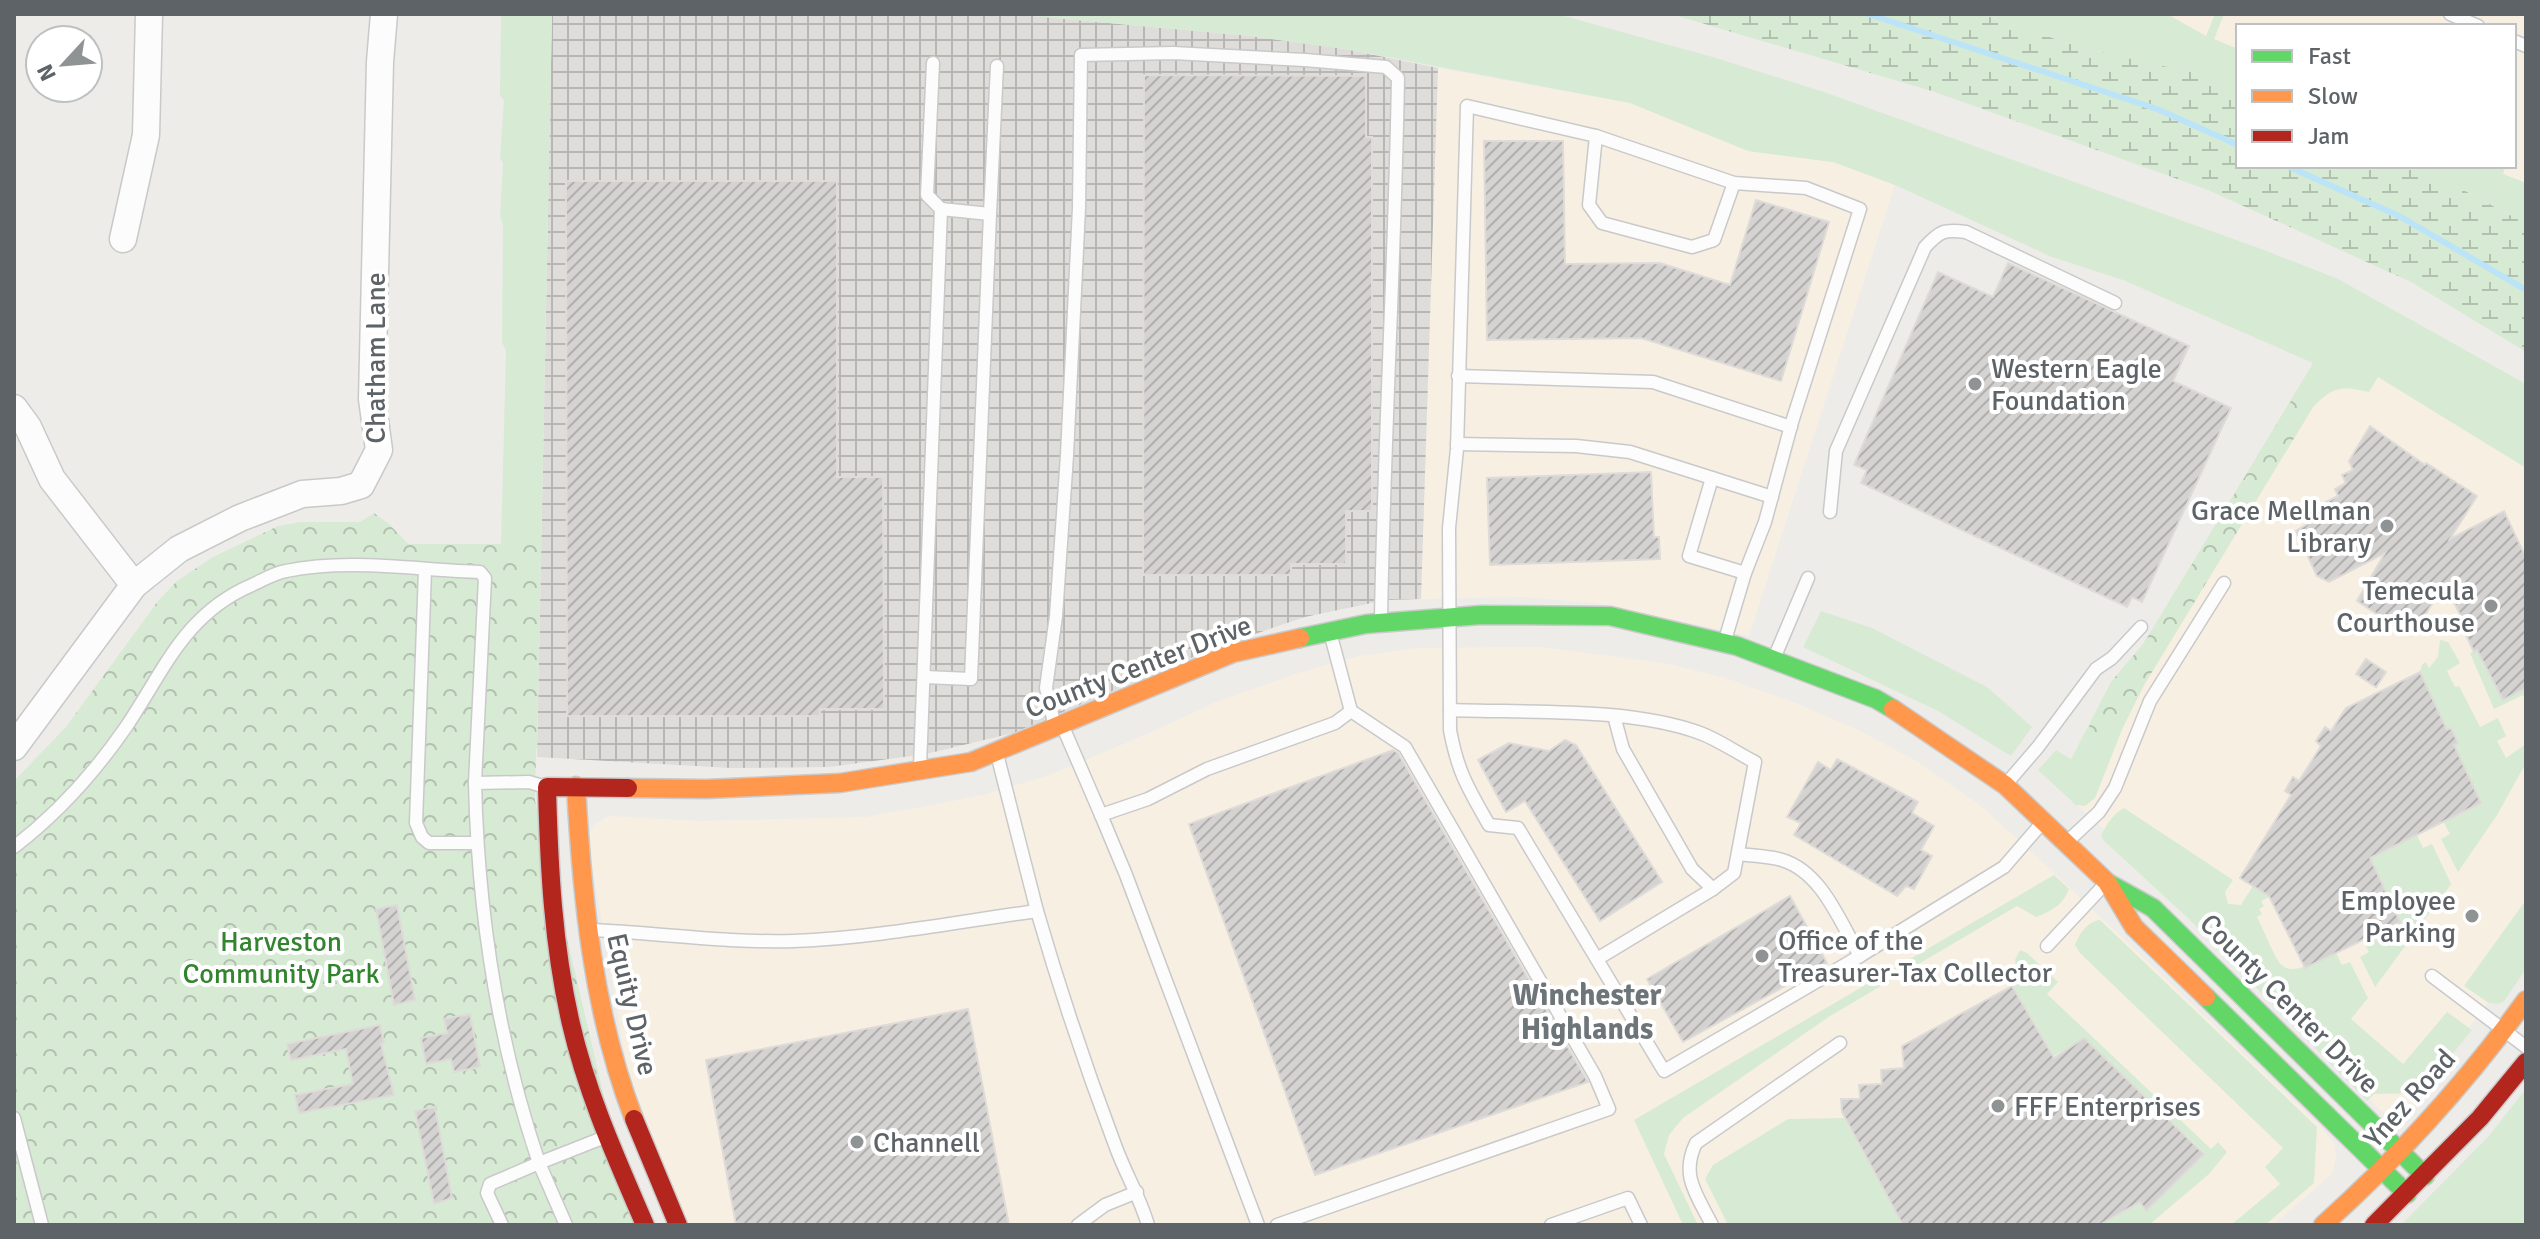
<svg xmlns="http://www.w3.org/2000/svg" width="2540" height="1239" viewBox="0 0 2540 1239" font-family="Signika,sans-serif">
	<defs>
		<pattern id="industrial-grid" width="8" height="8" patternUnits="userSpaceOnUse" patternTransform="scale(2)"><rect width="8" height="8" fill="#dfddda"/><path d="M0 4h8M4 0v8" fill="none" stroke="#b8b7b5"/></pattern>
		<pattern id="forest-crowns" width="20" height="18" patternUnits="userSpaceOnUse" patternTransform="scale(2)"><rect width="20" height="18" fill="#d7ead3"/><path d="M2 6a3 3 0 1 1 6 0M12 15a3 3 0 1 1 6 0" fill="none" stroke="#b2c1af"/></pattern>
		<pattern id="wetland-marsh" width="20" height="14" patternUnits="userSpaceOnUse" patternTransform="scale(2)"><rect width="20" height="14" fill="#d7ead3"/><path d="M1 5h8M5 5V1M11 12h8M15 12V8" fill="none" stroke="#b2c1af"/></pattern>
		<pattern id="building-hatch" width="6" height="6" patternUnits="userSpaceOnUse" patternTransform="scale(2)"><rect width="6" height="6" fill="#d5d3d1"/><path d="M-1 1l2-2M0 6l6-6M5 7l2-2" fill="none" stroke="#b0afad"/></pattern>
	</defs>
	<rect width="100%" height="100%" fill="#eeece9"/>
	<g fill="#f7f0e2">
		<polygon points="2130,14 2526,14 2526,195 2472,166 2514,166 2514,26 2238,26 2238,58"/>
		<polygon points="1438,68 1630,103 1748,151 1833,162 1895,185 1749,636 1596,603 1522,597 1421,599"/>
		<polygon points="2313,363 2526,384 2526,969 2498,1004 2488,1003 2469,1027 2472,1030 2421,1092 2426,1097 2417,1108 2404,1114 2390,1114 2380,1110 2189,919 2108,845 2101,836 2104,829 2038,770 2056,750 2071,759 2111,682 2144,643"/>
		<polygon points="1540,647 1664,663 1726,678 1798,704 1860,731 1918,762 1982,807 2053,872 2320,1126 2334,1143 2336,1158 2332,1174 2273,1225 687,1225 628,1074 587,835 596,824 608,816 701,821 866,817 927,806 983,795 1047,776 1150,733 1214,703 1298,673 1359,656 1417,648"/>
	</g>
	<polygon fill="url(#industrial-grid)" points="552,14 1010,14 1251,36 1345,49 1438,68 1421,599 1386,600 1305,617 1222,645 1013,733 926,754 829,767 731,768 537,757"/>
	<g fill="#d7ead3">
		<polygon points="501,14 552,14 537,749 395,556 388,523 408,544 501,545 506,351 502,343 503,225 500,216 503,163 500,158 504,101 500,95"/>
		<path d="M1011 14H1557L1716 58 1824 92 2264 250 2338 279 2526 384V468L2378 377 2369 392C2341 386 2334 386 2313 407L2144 685 2123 727 2095 798 2085 806 2076 805 2038 770 2056 750 2071 759 2111 682 2144 643 2313 363 2123 280 2052 257 1895 185 1833 162 1748 151 1630 103 1345 49 1251 36Z"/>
		<polygon points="1981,14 2167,14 2206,36 2215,14 2224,14 2214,39 2238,49 2238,88 2208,76 2082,48"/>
		<polygon points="2419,166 2499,166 2505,168 2503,174 2526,183 2526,224"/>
		<polygon points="1821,611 1872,628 1987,687 2032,727 2011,756 1938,711 1803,647"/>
		<polygon points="2440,640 2448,642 2460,663 2447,671 2455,687 2459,686 2480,727 2498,718 2506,736 2497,741 2506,758 2526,744 2526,763 2497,815 2458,872 2441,839 2450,834 2443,821 2481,803 2454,745 2458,742 2452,728 2447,730 2420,672 2422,665 2426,662 2429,668 2438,657"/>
		<polygon points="2477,650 2503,700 2526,688 2526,700 2523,695 2494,709 2470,653"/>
		<polygon points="2337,786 2417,835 2423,848 2432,844 2451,884 2375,987 2360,957 2369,952 2363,940 2400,922"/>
		<path d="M2124 808 2233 880 2225 892 2228 904 2241 905 2260 875 2269 897 2261 901 2264 906 2259 909 2262 914 2257 917C2284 971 2275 983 2336 953L2342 965 2350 962 2368 998 2351 1019 2403 1064 2447 1012 2472 1030 2421 1093 2374 1094 2367 1101 2189 919 2104 841 2101 836C2105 826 2115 812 2124 808Z"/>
		<path d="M2054 875 2069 889C2063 905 2052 911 2036 917L2017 906 1830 1016 1683 1118 1669 1135 1664 1154 1698 1225H1683L1634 1120Z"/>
		<polygon points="2526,900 2526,969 2504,1001 2498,1004 2489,1003 2464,986"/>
		<path d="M2100 920 2317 1127 2314 1183 2265 1225H2231L2280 1184 2265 1167 2283 1148 2080 953 2075 945C2079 934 2088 921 2100 920Z"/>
		<polygon points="2020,950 2027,953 2058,982 2047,994 2211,1149 2218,1142 2227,1152 2209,1174 2149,1225 2101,1225 2141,1202 2146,1212 2205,1153 2084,1038 2054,1056 2012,984 2019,979 2015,960"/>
		<polygon points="2526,1089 2526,1225 2401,1225 2488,1137"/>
		<polygon points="1844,1118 1902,1225 1728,1225 1705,1179 1713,1165 1788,1119"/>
	</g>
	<g fill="url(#forest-crowns)">
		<polygon points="2304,391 2310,393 2313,400 2313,407 2144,685 2123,727 2098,737 2091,732 2089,727 2111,682 2144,643 2296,393"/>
		<polygon points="374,513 388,523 408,544 540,544 535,801 634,1225 14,1225 14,781 66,727 158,601 177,581 213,557 278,526 300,522 360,522"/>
	</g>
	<polygon fill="url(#wetland-marsh)" points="1671,14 1981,14 2082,48 2208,76 2238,88 2238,166 2419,166 2526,224 2526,352 2411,282 2208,190 1935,92"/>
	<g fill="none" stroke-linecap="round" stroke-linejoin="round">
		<g stroke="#bce4f8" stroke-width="6">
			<polyline points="1868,14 2157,109 2238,145"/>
			<polyline points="2287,166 2401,217 2526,290"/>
		</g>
	</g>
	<g fill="url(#building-hatch)" stroke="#dedbd8" stroke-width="2">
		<polygon points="1144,75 1366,76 1366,137 1372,137 1372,511 1346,511 1346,564 1291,564 1291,575 1143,575"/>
		<polygon points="1484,141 1563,141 1565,264 1660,263 1730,285 1756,200 1829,222 1781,381 1641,338 1487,340"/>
		<polygon points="566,181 837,181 837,477 883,477 884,709 820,709 820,716 567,716"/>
		<polygon points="2008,263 2189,346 2173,381 2231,408 2142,602 2132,597 2127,607 1861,483 1867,470 1854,465 1938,272 1993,297"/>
		<polygon points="2370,426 2425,465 2426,463 2477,496 2450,539 2504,511 2526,558 2526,688 2503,700 2477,650 2474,652 2466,635 2469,633 2445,584 2421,621 2418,619 2409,635 2357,601 2385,553 2329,582 2317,576 2296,531 2330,510 2326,502 2338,496 2335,489 2346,483 2342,475 2353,470 2349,461"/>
		<polygon points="1651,472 1654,537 1659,537 1660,559 1490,565 1487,478"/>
		<polygon points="2366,659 2386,672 2376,687 2356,674"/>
		<polygon points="2420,672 2447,730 2451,728 2458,743 2454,745 2481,803 2370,858 2400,922 2305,968 2269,896 2240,878 2291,795 2285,791 2293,777 2299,781 2321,746 2316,741 2325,727 2331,731 2346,708"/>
		<polygon points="1565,740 1576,745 1662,882 1600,921 1525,801 1506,812 1478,760 1509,743 1549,751"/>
		<polygon points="1393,750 1398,753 1588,1082 1315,1175 1189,824"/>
		<polygon points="1837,759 1918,802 1912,813 1934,826 1921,850 1932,856 1914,889 1906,886 1897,896 1794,835 1801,823 1787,817 1818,762 1831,770"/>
		<polygon points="1790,896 1827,963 1683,1042 1647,979"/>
		<polygon points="397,905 415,1000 394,1005 376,909"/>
		<polygon points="2012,986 2054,1058 2084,1038 2204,1154 2146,1211 2140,1202 2099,1225 1903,1225 1842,1112 1841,1099 1860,1099 1859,1085 1882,1084 1881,1070 1904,1068 1902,1046"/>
		<polygon points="968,1009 1009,1225 736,1225 706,1060"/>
		<polygon points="470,1014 480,1067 454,1072 451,1059 426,1064 421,1038 447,1033 444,1019"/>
		<polygon points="380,1025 384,1043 381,1044 394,1095 299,1113 295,1095 353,1084 346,1049 291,1060 287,1044"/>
		<polygon points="435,1107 452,1198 434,1204 415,1111"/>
	</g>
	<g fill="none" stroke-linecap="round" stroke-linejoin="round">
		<g stroke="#c9c9ca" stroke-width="15">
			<g id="lane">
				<polyline points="2450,14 2478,26"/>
				<polyline points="2514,41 2526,46"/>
				<polyline points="933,63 927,195 941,209"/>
				<polyline points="1596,136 1589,205 1602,223 1692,247 1714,240 1734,183"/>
				<polyline points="990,214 997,66"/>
				<polyline points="1458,376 1653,382 1791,427"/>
				<polyline points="1457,444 1576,446 1630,452 1772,497"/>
				<polyline points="1712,478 1689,556 1745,573"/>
				<path d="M1830 512 1836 451 1925 247C1940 231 1944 229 1966 232L2115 303"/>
				<polyline points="425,570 416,823 422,837 429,843 476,843"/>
				<path d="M1725 640 1745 573 1765 522 1792 422 1860 209 1806 188 1734 183 1596 136 1467 106 1457 449 1449 528 1450 730C1458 773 1468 788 1489 825L1518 828 1664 1071 1860 956 2004 867 2041 824"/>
				<polyline points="1775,656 1808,578"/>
				<path d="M1450 710C1527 713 1629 707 1700 733 1719 740 1737 753 1755 762L1734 873 1713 889 1692 869 1623 749 1614 716"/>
				<path d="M1054 723 1046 688 1056 616 1067 455 1079 208 1081 55 1173 53 1305 60 1386 67 1398 78C1395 259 1384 439 1381 619"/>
				<polyline points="1063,727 1101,815 1148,799 1207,769 1335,723 1351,711 1331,636"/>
				<polyline points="920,767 941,209 990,214 971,679 924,677"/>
				<polyline points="2007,783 2038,747 2096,669 2112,658 2141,627"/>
				<path d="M546 787 529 782 475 783C478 913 497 1039 539 1163L605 1137"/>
				<polyline points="1101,815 1126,875 1258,1225"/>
				<polyline points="2068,841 2099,812 2115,788 2150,701 2224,583"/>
				<path d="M14 847C57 814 95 772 126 727 164 671 184 614 252 585 263 580 274 573 286 571 349 558 417 570 480 572L485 578 475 783"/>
				<path d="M1739 854C1753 856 1769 856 1782 860 1822 872 1840 922 1860 956"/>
				<path d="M1037 911C1060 990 1086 1068 1115 1145 1125 1173 1140 1197 1148 1225"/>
				<path d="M591 930C659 933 726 943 794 941 875 938 956 922 1037 911L997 754"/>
				<polyline points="2047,946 2105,884"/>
				<polyline points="1597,959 1713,889"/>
				<polyline points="2432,976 2526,1047"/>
				<polyline points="14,1118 42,1225"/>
				<polyline points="502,1225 487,1193 490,1184 539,1163 566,1225"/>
				<polyline points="1078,1225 1105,1205 1137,1192"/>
				<polyline points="1277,1225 1609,1109 1595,1076 1405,747 1351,711"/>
				<polyline points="1551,1225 1628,1198 1641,1225"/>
				<path d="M1712 1225C1697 1195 1680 1176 1696 1143L1840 1043"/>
			</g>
		</g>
		<g stroke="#c9c9ca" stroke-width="29">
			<g id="street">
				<polyline points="123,239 146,135 149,14"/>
				<polyline points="14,408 28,427 52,479 134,585"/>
				<polyline points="14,747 134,585 179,549 240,518 302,494 341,491 361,485 379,450 372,399 380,62 384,14"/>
			</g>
		</g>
		<g stroke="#cacacb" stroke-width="21">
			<g id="fast">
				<polyline points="1300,638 1366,624 1481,615 1610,616 1737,646 1876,699 1893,709"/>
				<polyline points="2108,883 2153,908 2425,1176"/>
				<polyline points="2206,997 2407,1194"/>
			</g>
		</g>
		<g stroke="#cacacb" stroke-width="21">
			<g id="slow">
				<polyline points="1893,709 2005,785 2107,882 2134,927 2206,997"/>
				<path d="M576 786C582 898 593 1013 634 1119"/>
				<polyline points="628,788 706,789 840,783 971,762 1233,653 1300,638"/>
				<path d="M2323 1225C2399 1157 2466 1083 2526 1000"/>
			</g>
		</g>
		<g stroke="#cacacb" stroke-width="21">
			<g id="jam">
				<path d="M628 788 547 787C549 867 553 946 571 1024 587 1094 617 1160 645 1225"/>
				<polyline points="634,1119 678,1225"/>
				<polyline points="2374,1225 2480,1118 2526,1062"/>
			</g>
		</g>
		<use href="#lane" stroke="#fcfcfc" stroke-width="12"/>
		<use href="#street" stroke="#fcfcfc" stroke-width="26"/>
		<use href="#fast" stroke="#63d668" stroke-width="18"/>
		<use href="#slow" stroke="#ff974d" stroke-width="18"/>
		<use href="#jam" stroke="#b3261e" stroke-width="18"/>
	</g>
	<g fill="#909394" stroke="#fff" stroke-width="3">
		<circle cx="1975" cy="384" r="8"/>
		<circle cx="2387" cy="526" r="8"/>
		<circle cx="2491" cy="606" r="8"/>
		<circle cx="2472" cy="916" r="8"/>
		<circle cx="1762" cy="956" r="8"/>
		<circle cx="1998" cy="1106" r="8"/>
		<circle cx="857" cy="1142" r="8"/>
	</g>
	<g text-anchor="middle" stroke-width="8" stroke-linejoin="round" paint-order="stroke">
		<g font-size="28" fill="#5d6367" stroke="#fff">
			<text transform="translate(375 358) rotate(-90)" y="10">Chatham Lane</text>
			<text transform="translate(1138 666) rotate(-21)" y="10">County Center Drive</text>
			<text transform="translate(2290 1003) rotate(45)" y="10">County Center Drive</text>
			<text transform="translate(633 1004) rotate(77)" y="10">Equity Drive</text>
			<text transform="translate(2409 1098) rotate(-48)" y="10">Ynez Road</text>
		</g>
		<g font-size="28" fill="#5d6367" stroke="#fff" text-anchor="start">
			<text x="1991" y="378">Western Eagle<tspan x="1991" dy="32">Foundation</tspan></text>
			<text x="2371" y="520" text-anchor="end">Grace Mellman<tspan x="2371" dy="32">Library</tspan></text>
			<text x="2475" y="600" text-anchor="end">Temecula<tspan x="2475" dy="32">Courthouse</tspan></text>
			<text x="2456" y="910" text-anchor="end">Employee<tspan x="2456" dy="32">Parking</tspan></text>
			<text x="1778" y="950">Office of the<tspan x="1778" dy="32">Treasurer-Tax Collector</tspan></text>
			<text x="2014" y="1116">FFF Enterprises</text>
			<text x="873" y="1152">Channell</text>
		</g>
		<g font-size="28" fill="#33842f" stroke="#fff">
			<text x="281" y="951">Harveston<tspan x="281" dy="32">Community Park</tspan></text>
		</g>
		<g font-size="30" font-weight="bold" fill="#6e7579" stroke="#fff">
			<text x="1587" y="1005">Winchester<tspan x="1587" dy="34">Highlands</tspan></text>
		</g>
	</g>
	<rect width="2540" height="1239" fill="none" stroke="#5d6367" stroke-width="32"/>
	<rect x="2236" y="24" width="280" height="144" fill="#ffffff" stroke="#bec1c2" stroke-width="2"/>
	<rect x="2252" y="50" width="40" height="12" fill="#63d668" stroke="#bec1c2" stroke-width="2"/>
	<text x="2308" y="64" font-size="24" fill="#5d6367">Fast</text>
	<rect x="2252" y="90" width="40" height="12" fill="#ff974d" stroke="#bec1c2" stroke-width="2"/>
	<text x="2308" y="104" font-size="24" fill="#5d6367">Slow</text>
	<rect x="2252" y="130" width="40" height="12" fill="#b3261e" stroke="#bec1c2" stroke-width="2"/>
	<text x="2308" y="144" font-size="24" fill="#5d6367">Jam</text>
	<g transform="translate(64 64) rotate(244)"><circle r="38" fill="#ffffff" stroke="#bec1c2" stroke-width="2"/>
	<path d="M0-6L14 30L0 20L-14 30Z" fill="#909394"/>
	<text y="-12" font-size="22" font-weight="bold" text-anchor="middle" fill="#5d6367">N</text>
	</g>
</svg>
